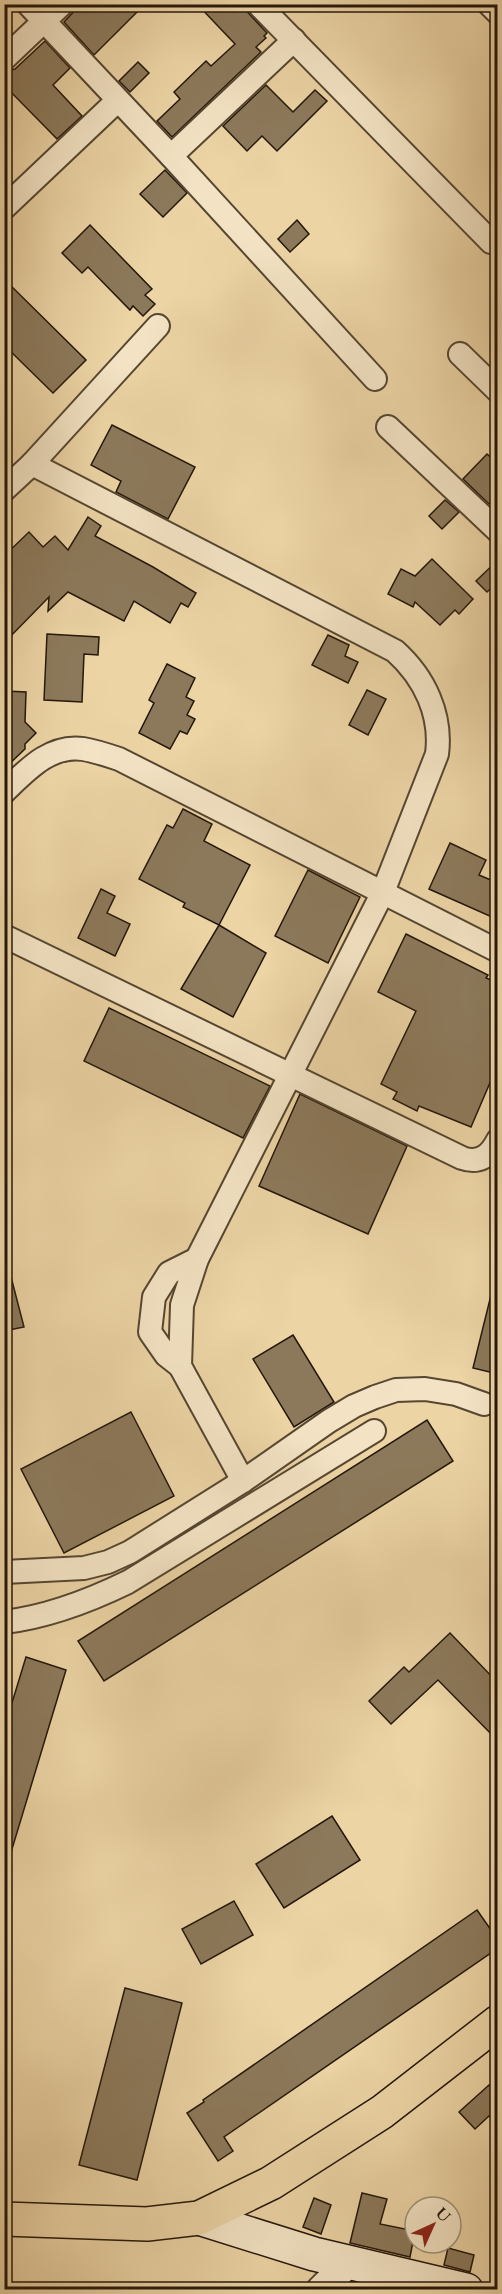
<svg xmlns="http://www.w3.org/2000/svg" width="502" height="2294" viewBox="0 0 502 2294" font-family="Cardo,serif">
	<rect width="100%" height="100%" fill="#ecd4a5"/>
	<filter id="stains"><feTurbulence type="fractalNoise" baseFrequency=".00333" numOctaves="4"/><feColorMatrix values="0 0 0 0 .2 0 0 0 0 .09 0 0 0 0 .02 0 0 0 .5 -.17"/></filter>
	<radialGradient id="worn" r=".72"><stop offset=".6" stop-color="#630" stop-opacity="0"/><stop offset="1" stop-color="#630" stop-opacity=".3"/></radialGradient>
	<g fill="#8c795b" stroke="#24170b" stroke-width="1.5">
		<polygon points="81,4 145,4 94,55 64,22"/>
		<polygon points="197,4 240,4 267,33 264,36 266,38 256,47 261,52 172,137 157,121 180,99 174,92 206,61 211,66 235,44"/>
		<polygon points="45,41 70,68 53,85 82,116 57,139 4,85 4,72 15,69"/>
		<polygon points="138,62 149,73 130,92 119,81"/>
		<polygon points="266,85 293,112 315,90 327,101 277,151 262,136 247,151 223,126"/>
		<polygon points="165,170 187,193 163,217 140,194"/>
		<polygon points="297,220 309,234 290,252 278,239"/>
		<polygon points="90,225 152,289 145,295 155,304 143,316 133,306 130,310 88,267 82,273 62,253"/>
		<polygon points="4,279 86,360 53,393 4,345"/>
		<polygon points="112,425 195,467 168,519 116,492 121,481 91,465"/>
		<polygon points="487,454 498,464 498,495 489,504 463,479"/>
		<polygon points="445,500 459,512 442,529 429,516"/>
		<polygon points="88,517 101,526 95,536 153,567 196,593 188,607 181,603 170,623 134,601 124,621 68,592 48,611 49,597 4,643 4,556 29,532 43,547 55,536 68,550"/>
		<polygon points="432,559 473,599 459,614 455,610 440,625 415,602 413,607 388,594 401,569 415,576"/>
		<polygon points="498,560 498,582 487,592 476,581"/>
		<polygon points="47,634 99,637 98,655 84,654 82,702 44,700"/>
		<polygon points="328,635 349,645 345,656 358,662 348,683 312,665"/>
		<polygon points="167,664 195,678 186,697 194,701 187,715 195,719 187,734 180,731 170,749 139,733 154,703 149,700"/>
		<polygon points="367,690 386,699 368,735 349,725"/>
		<polygon points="5,691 26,692 25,722 36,733 25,744 25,749 4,769"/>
		<polygon points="183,809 212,824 204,841 250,865 219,925 183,907 185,903 139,879 167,825 173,828"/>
		<polygon points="450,843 486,860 479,875 498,883 498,904 492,917 429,889"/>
		<polygon points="308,870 360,897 328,963 275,936"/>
		<polygon points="101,889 115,896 107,913 130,924 115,956 78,938"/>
		<polygon points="219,925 266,953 233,1017 181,989"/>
		<polygon points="406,934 488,975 486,978 498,983 498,1064 471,1127 419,1106 417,1111 393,1099 397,1092 381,1084 416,1011 378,992"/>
		<polygon points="109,1008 270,1086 243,1138 84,1061"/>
		<polygon points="300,1094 407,1146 368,1234 259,1186"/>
		<polygon points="10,1273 24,1327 4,1331 4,1274"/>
		<polygon points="491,1295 498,1296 498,1374 473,1368"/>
		<polygon points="293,1335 334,1402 294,1427 253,1359"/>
		<polygon points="131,1412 174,1496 64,1553 21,1469"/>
		<polygon points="427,1420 453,1461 104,1681 78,1641"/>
		<polygon points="450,1633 498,1683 498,1741 438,1680 391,1724 369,1701 404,1667 409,1672"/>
		<polygon points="26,1657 66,1670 9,1859 4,1859 4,1729"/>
		<polygon points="332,1816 360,1860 284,1908 256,1864"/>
		<polygon points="234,1901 253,1935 201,1964 182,1929"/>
		<polygon points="477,1910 498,1940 498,1948 224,2137 233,2151 218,2161 187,2113 204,2102 203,2100"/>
		<polygon points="125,1988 182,2003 137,2180 79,2165"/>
		<polygon points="489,2085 498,2095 498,2124 489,2116 475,2129 459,2112"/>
		<polygon points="362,2193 387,2199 380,2224 415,2231 410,2257 350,2243"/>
		<polygon points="314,2198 331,2205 321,2234 303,2227"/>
		<polygon points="448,2248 474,2255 470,2272 444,2265"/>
	</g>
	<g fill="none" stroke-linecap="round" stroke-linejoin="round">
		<g stroke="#564632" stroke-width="26">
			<g id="minor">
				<polyline points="28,4 171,156 375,379"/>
				<polyline points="258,4 491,242"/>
				<polyline points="489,4 498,13"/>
				<polyline points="4,59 62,4"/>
				<polyline points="171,156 294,40"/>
				<polyline points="4,208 117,101"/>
				<polyline points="460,354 498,391"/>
				<polyline points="388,427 498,531"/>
				<path d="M32 464 395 651C425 678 442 715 437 754L383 892 197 1259 182 1305 180 1366 243 1481"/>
				<polyline points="4,490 32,464 158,326"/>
				<path d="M4 792C26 771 50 744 83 749 95 751 107 755 119 759L498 951"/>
				<path d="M4 936 462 1158C479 1164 490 1156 498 1140"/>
				<polyline points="180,1366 166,1355 150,1332 154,1297 169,1273 197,1259"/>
				<polyline points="4,1572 84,1568 108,1562 130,1552 243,1481 329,1421 354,1406 375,1397 396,1390 425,1389 456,1394 484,1404"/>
				<path d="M4 1622C48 1617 89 1601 128 1582L374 1431"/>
			</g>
		</g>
		<g stroke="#564632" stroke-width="32">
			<polyline id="tertiary" points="321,2290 348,2263"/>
		</g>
		<g stroke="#24170b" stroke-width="36">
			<polyline id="secondary" points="199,2218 314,2254 466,2290"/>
		</g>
		<g stroke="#24170b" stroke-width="36">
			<polyline id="trunk" points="4,2219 147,2224 199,2218 271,2183 382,2112 498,2022"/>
		</g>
		<use href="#minor" stroke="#f3e3c4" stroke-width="22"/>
		<use href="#tertiary" stroke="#f3e3c4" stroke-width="28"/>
		<use href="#secondary" stroke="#f3e3c4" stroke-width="33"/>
		<use href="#trunk" stroke="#ecd4a5" stroke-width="33"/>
	</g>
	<rect width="502" height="2294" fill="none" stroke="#ecd4a5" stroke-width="24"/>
	<rect x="6" y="6" width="490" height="2282" fill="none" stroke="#24170b" stroke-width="3"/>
	<rect x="12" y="12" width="478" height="2270" fill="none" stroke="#24170b" stroke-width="1.5"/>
	<g transform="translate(433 2225) rotate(45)"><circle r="28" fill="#f3e3c4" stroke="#a0917a" stroke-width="1.5"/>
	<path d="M0-4.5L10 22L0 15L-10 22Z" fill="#8f2418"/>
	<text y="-9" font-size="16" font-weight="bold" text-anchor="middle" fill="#24170b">U</text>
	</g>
	<rect width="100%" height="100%" filter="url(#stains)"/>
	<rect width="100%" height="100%" fill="url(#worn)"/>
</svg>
